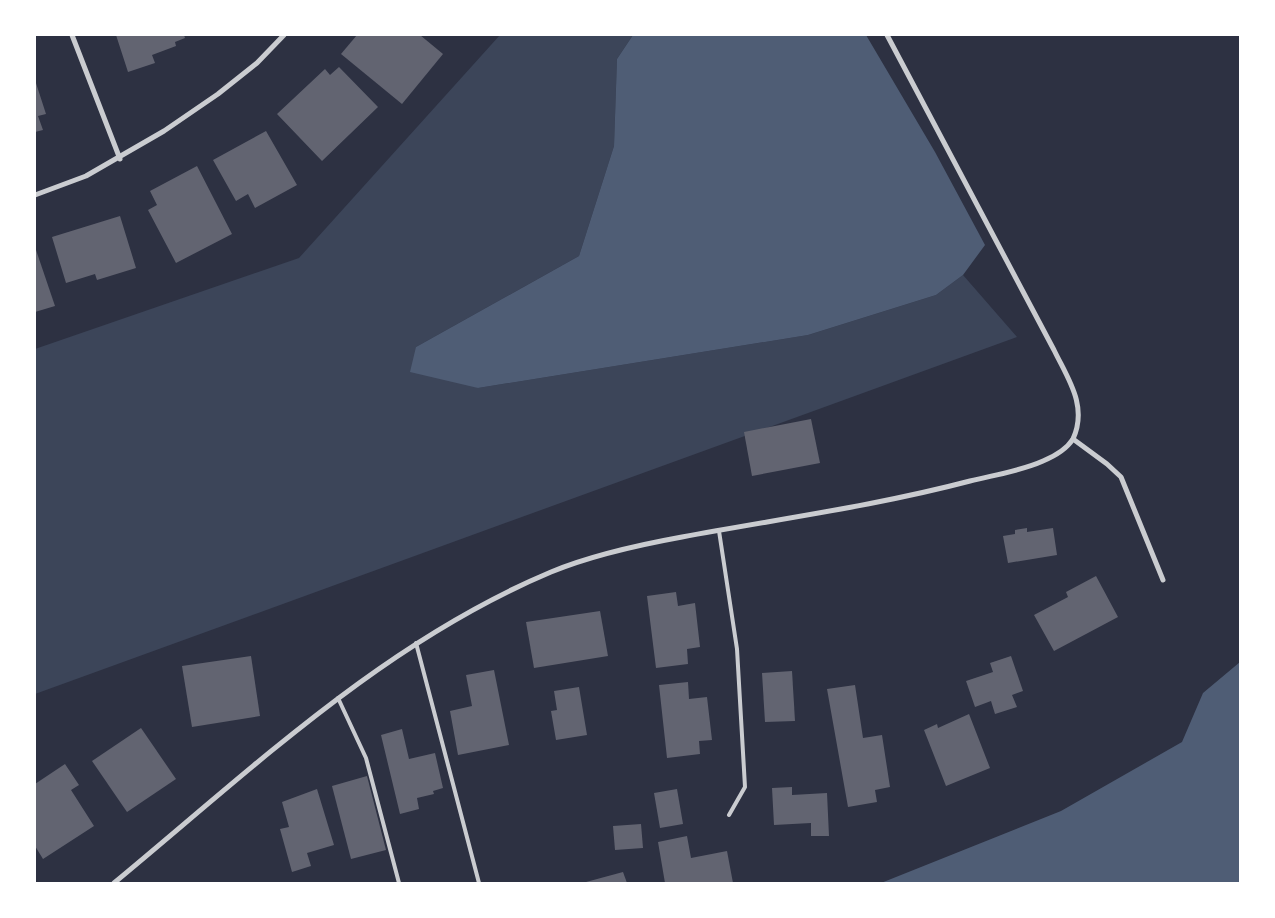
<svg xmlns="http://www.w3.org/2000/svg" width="1275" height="918" viewBox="0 0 1275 918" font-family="Karla,sans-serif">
	<rect width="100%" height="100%" fill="#2d3142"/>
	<polygon fill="#3c4559" points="500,35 633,35 617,59 614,146 579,256 416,347 478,388 808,335 936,295 963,275 1017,337 35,694 35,349 299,258"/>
	<g fill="#4f5d75">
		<polygon points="633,35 866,35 935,152 985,245 963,275 936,295 808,335 478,388 410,372 416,347 579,256 614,146 617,59"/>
		<polygon points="1240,662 1240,883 881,883 1061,811 1182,742 1203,693"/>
	</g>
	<g fill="#626471">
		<polygon points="116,35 184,35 185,38 175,42 176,46 152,55 155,63 128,72"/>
		<polygon points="357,35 420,35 443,54 402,104 341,54"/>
		<polygon points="339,67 378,107 322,161 277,114 325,69 330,75"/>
		<polygon points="35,80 46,114 38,116 43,130 35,132"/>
		<polygon points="266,131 297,185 255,208 248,194 236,201 213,160"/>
		<polygon points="197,166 232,234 176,263 148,210 157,205 150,191"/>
		<polygon points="120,216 136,268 97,280 95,274 66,283 52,237"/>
		<polygon points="35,247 55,306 35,312"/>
		<polygon points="811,419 820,463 752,476 744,432"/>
		<polygon points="1027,528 1027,532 1053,528 1057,555 1008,563 1003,536 1015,534 1015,530"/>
		<polygon points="1096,576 1118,617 1054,651 1034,615 1068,597 1066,592"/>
		<polygon points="676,592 678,606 695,603 700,647 687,649 688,664 656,668 647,596"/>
		<polygon points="600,611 608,656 534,668 526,622"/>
		<polygon points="251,656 260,716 192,727 182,666"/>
		<polygon points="1011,656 1023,691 1012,695 1017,707 995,714 991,701 975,707 966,681 993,672 990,663"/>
		<polygon points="494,670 509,745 458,755 450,711 472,706 466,675"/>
		<polygon points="792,671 795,721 765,722 762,673"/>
		<polygon points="688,682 689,699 707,697 712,740 699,741 700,754 667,758 659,685"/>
		<polygon points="855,685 863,738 882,735 890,787 875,790 877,802 848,807 827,689"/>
		<polygon points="579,687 587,735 556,740 551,711 557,710 554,691"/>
		<polygon points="969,714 990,768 946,786 924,730 937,724 938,728"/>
		<polygon points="141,728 176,779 127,812 92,761"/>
		<polygon points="402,729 409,759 435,753 443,788 433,791 434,794 417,798 419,809 400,814 381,735"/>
		<polygon points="65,764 79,785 71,790 94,826 43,859 35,846 35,784"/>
		<polygon points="367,776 386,850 351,859 332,786"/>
		<polygon points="792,787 792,795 827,793 829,836 811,836 811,823 774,825 772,788"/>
		<polygon points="317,789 334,845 307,853 311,866 292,872 280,829 289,827 282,802"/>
		<polygon points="677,789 683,824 660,828 654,793"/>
		<polygon points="641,824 643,848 615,850 613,826"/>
		<polygon points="687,836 691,858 727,851 733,883 665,883 658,842"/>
		<polygon points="623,872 627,883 586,883 586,882"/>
	</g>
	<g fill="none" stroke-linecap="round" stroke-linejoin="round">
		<g stroke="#caccd0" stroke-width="4">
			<polyline points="719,531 737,649 745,787 729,815"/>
			<polyline points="416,643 479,883"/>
			<polyline points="338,698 366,758 399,883"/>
		</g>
		<g stroke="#caccd0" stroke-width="5">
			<polyline points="72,35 120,159"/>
			<path d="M887 35 1054 350C1068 379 1088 406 1073 439L1107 464 1121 477 1163 580"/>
			<polyline points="35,195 86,176 164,131 218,94 257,63 284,35"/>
			<path d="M114 883C252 769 384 642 551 572 592 555 638 545 682 537 778 519 875 506 970 481 994 475 1021 471 1043 461 1055 456 1066 450 1073 439"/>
		</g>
	</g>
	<rect width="1275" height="918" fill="none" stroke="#ffffff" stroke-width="72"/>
</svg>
